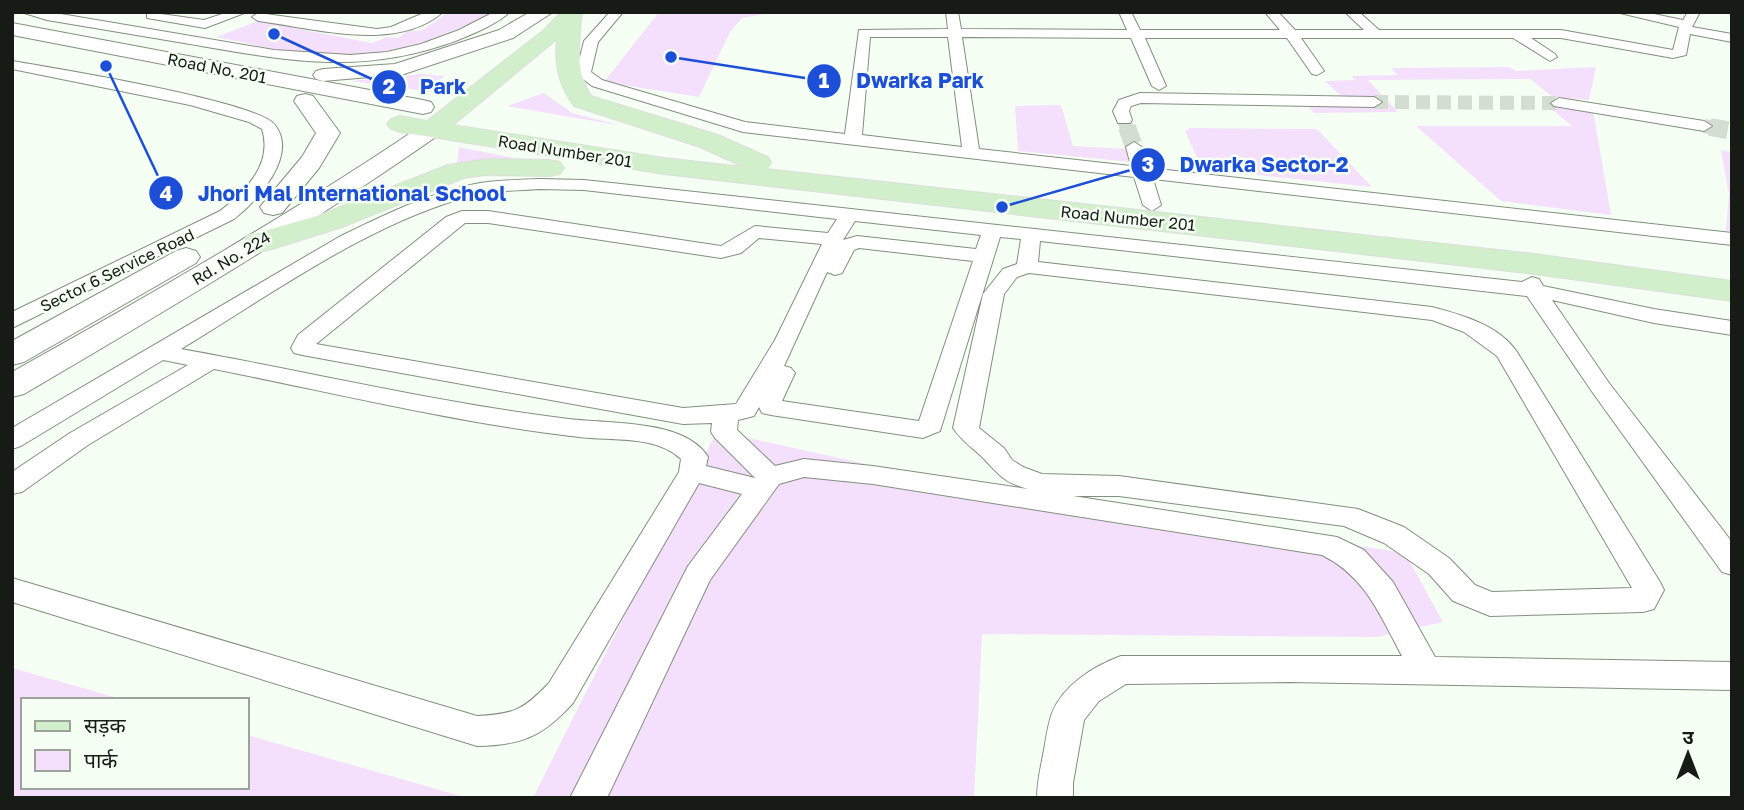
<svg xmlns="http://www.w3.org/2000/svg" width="1744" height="810" viewBox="0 0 1744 810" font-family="'Golos Text','Noto Sans Devanagari',sans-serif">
	<rect width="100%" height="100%" fill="#f5fff3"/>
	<g fill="#f4dffc">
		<path d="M449 12H492C432 45 368 62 301 53 272 50 244 42 216 37L258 21 372 43 387 37 398 38 409 30 421 31Z"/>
		<polygon points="659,12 778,12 742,18 730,32 699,97 604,82"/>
		<polygon points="1509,67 1516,71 1596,67 1589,100 1553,97 1530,79 1368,80 1398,112 1314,113 1304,101 1344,99 1325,81 1354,80 1352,76 1397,75 1391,68"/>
		<polygon points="420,74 445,76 424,91 351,81"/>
		<polygon points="544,93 572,113 623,126 507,106"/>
		<polygon points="1544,103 1593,110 1611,215 1501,201 1416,126 1572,126"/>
		<polygon points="1061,105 1073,146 1128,149 1131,162 1018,151 1015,106"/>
		<polygon points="1191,128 1317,129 1372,187 1202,169 1185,131"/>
		<polygon points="459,147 524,160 457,164"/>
		<polygon points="1721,150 1732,152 1732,232 1726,231 1729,194"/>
		<polygon points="717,431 938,480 1405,553 1443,622 1377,637 982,634 974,798 533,798"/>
		<polygon points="12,668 125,700 23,700 23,787 247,787 247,735 468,798 12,798"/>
	</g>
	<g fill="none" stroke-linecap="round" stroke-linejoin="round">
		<g stroke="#d4ddd2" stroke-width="14" stroke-dasharray="14 7" stroke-linecap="butt">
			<polyline points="1374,102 1559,103"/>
			<polyline points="1124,120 1127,129"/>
			<polyline points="1704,126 1720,129"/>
		</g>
		<g stroke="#d4ddd2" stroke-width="18" stroke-dasharray="18 10" stroke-linecap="butt">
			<polyline points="1127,127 1134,147"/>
			<polyline points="1710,127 1732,131"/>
		</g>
		<g stroke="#82907f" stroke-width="2">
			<g id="street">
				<path d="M21 12H49L274 50 350 55 387 52 421 44 459 30 494 12H510C497 24 475 33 458 40 362 76 288 61 190 44 142 36 95 28 47 20Z"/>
				<polygon points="147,12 204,20 228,12 247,12 205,28 147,18"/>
				<path d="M426 12H443C396 53 314 28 258 21L252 17 258 13 377 29 391 27Z"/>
				<path d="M610 12H623L598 42 591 72 602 80 745 122 845 134 859 30 948 29 946 12H958L961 29 1127 30 1119 12H1131L1140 30H1280L1265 12H1278L1295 30H1364L1345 12H1359L1379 30H1561L1673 50 1679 27 1616 12H1644L1683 20 1688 12H1700L1692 27 1732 34V42L1690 34 1686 55 1673 58 1561 38H1531L1555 54 1557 57 1550 61 1513 38H1301L1324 71 1317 75 1312 74 1287 38H1145L1166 86 1159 90 1152 86 1131 38 962 37 979 149 1131 166 1126 147 1134 142 1142 147 1149 168 1732 233V245L1153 179 1161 205 1152 211 1143 205 1134 177 743 132 592 86 576 73 584 41ZM870 37H948L962 147 862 135Z"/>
				<path d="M12 61C53 68 257 101 275 125 299 156 256 202 234 219L12 328V312L220 211C246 191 273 164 262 129L249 122 190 105 12 69Z"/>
				<polygon points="1140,93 1374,97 1382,102 1374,107 1141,103 1131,106 1129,111 1132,120 1130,123 1118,123 1113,111 1119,100"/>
				<polygon points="1559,98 1704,121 1712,126 1704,131 1554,106 1551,103"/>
				<path d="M539 179 584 180 1522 282 1532 277 1539 279 1543 286 1654 309 1732 321V335L1654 323 1552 300 1609 383 1732 542V575L1722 572 1593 393 1527 296 1040 241 1038 262 1432 307C1462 315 1499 325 1517 352L1660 582 1664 590 1654 609 1643 612 1490 616 1453 601 1429 574 1384 543 1344 526 1119 496H1073L1337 537 1364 550 1393 582 1435 657 1732 662V690L1289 682 1126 684 1099 701 1084 720 1073 783V798H1037C1037 781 1041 766 1044 750 1046 738 1048 724 1052 713 1063 685 1094 666 1121 656H1402C1380 615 1365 576 1322 555L873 484 804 477 779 484 710 580 607 798H570L688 566 742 494 699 483 573 703C542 737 522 745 477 746L12 602V578L477 716C515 714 523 710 549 683L679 472 681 459C656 435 612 441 579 437 456 423 335 393 214 369L88 445 22 492 12 494V472L70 433 188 365 163 360 21 446 12 449V428L339 237C382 216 428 193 475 184 495 180 518 180 539 179ZM539 189 584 190 837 219 828 233 755 226 721 246 488 211H462L446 217 298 335 291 348 294 353 302 355 683 424 712 423 711 432 715 438 755 478 706 466 708 457C685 419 608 424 569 419 438 403 310 372 181 349 270 295 373 220 475 195 495 190 518 191 539 189ZM855 221 981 235 976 249 857 236 843 240ZM465 223H488L721 258 741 253 759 238 822 244 775 340 736 404 683 408 316 344ZM1000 237 1021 239 1017 264 1003 269 983 294 953 428C964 444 974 448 986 461 1001 477 1006 483 1028 489L873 466 804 459 775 466 737 430 738 420 754 416 759 407 762 413 771 415 923 438 940 431ZM859 248 973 261 919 421 782 401 795 373 791 368 784 366 827 272 835 275 842 273 854 250ZM1029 273 1432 320 1464 332 1497 356 1632 588 1492 592 1475 585 1449 558 1404 527 1358 509 1119 476 1042 474 1023 467 1012 460 1004 448 979 428 1004 294 1017 277Z"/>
			</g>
		</g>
		<g stroke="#82907f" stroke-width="2">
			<g id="secondary">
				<polygon points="530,12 553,12 513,38 404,74 323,81 316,79 313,75 316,71 323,69 395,64 499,30"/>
				<polygon points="12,23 423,100 431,102 434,107 431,112 423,114 12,35"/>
				<polygon points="305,94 313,96 340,133 319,168 282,213 273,215 264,213 260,207 302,157 316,133 294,101 297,96"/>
				<path d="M432 122 440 124 444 129 440 134C306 228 165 311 24 394L12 397V372C152 294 291 214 424 124Z"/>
				<polygon points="186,248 196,251 200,257 196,263 24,362 12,365 12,341 176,251"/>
			</g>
		</g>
		<g stroke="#dedfde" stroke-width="2">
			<g id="primary">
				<path d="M561 12H582C579 42 574 69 591 96L718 135 768 157 771 163 766 169 1527 253 1732 281V301L1527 273 664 174 400 132 391 129 387 124 391 119 400 116 427 121 544 30ZM557 39C554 65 559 85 574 106L700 147 744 167 664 158 453 125Z"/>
				<polygon points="486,159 550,160 560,162 564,168 560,174 550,176 486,175 464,178 342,227 269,250 258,252 247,250 243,243 247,236 320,215 448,165"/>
			</g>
		</g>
		<use href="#street" fill="#fff" fill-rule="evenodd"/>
		<use href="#secondary" fill="#fff" fill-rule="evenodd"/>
		<use href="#primary" fill="#d1efca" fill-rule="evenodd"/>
	</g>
	<g text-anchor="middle" stroke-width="5" stroke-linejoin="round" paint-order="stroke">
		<g font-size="16" fill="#161b15" stroke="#f5fff3">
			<text transform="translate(217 68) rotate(11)" y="6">Road No. 201</text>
			<text transform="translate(565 151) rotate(9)" y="6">Road Number 201</text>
			<text transform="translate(1128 218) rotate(6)" y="6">Road Number 201</text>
			<text transform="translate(231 258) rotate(-31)" y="6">Rd. No. 224</text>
			<text transform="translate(117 270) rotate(-26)" y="6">Sector 6 Service Road</text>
		</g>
	</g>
	<path fill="none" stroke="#1d4ed8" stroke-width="2.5" d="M671 57L824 81M274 34L389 87M1002 207L1148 165M106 66L166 193"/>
	<g fill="#1d4ed8" stroke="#f5fff3" stroke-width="2.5">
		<circle cx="671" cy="57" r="7"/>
		<circle cx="274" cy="34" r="7"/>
		<circle cx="1002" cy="207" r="7"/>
		<circle cx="106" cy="66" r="7"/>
		<circle cx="824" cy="81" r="18"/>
		<circle cx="389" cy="87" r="18"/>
		<circle cx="1148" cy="165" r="18"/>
		<circle cx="166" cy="193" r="18"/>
	</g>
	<g font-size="21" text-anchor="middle" font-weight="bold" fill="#fff">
		<text x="824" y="88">1</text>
		<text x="389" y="94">2</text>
		<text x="1148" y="172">3</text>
		<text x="166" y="201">4</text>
	</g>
	<g font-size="21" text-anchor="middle" font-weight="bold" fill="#1d4ed8" stroke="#f5fff3" stroke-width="5" stroke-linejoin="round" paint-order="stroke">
		<text x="920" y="88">Dwarka Park</text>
		<text x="443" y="94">Park</text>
		<text x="1264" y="172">Dwarka Sector-2</text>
		<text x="352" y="201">Jhori Mal International School</text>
	</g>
	<rect width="1744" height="810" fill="none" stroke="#161b15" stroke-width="28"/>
	<rect x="21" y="698" width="228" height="91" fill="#f5fff3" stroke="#9ca49a" stroke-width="2"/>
	<rect x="35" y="721" width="35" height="10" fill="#d1efca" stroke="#9ca49a" stroke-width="2"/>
	<text x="84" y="733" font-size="21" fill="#161b15">सड़क</text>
	<rect x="35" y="750" width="35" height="21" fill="#f4dffc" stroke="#9ca49a" stroke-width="2"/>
	<text x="84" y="768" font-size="21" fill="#161b15">पार्क</text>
	<g transform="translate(1688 754)" stroke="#f5fff3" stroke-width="5" paint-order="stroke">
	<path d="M0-5L12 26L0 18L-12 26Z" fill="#161b15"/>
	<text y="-10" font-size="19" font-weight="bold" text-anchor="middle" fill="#161b15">उ</text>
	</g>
</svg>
